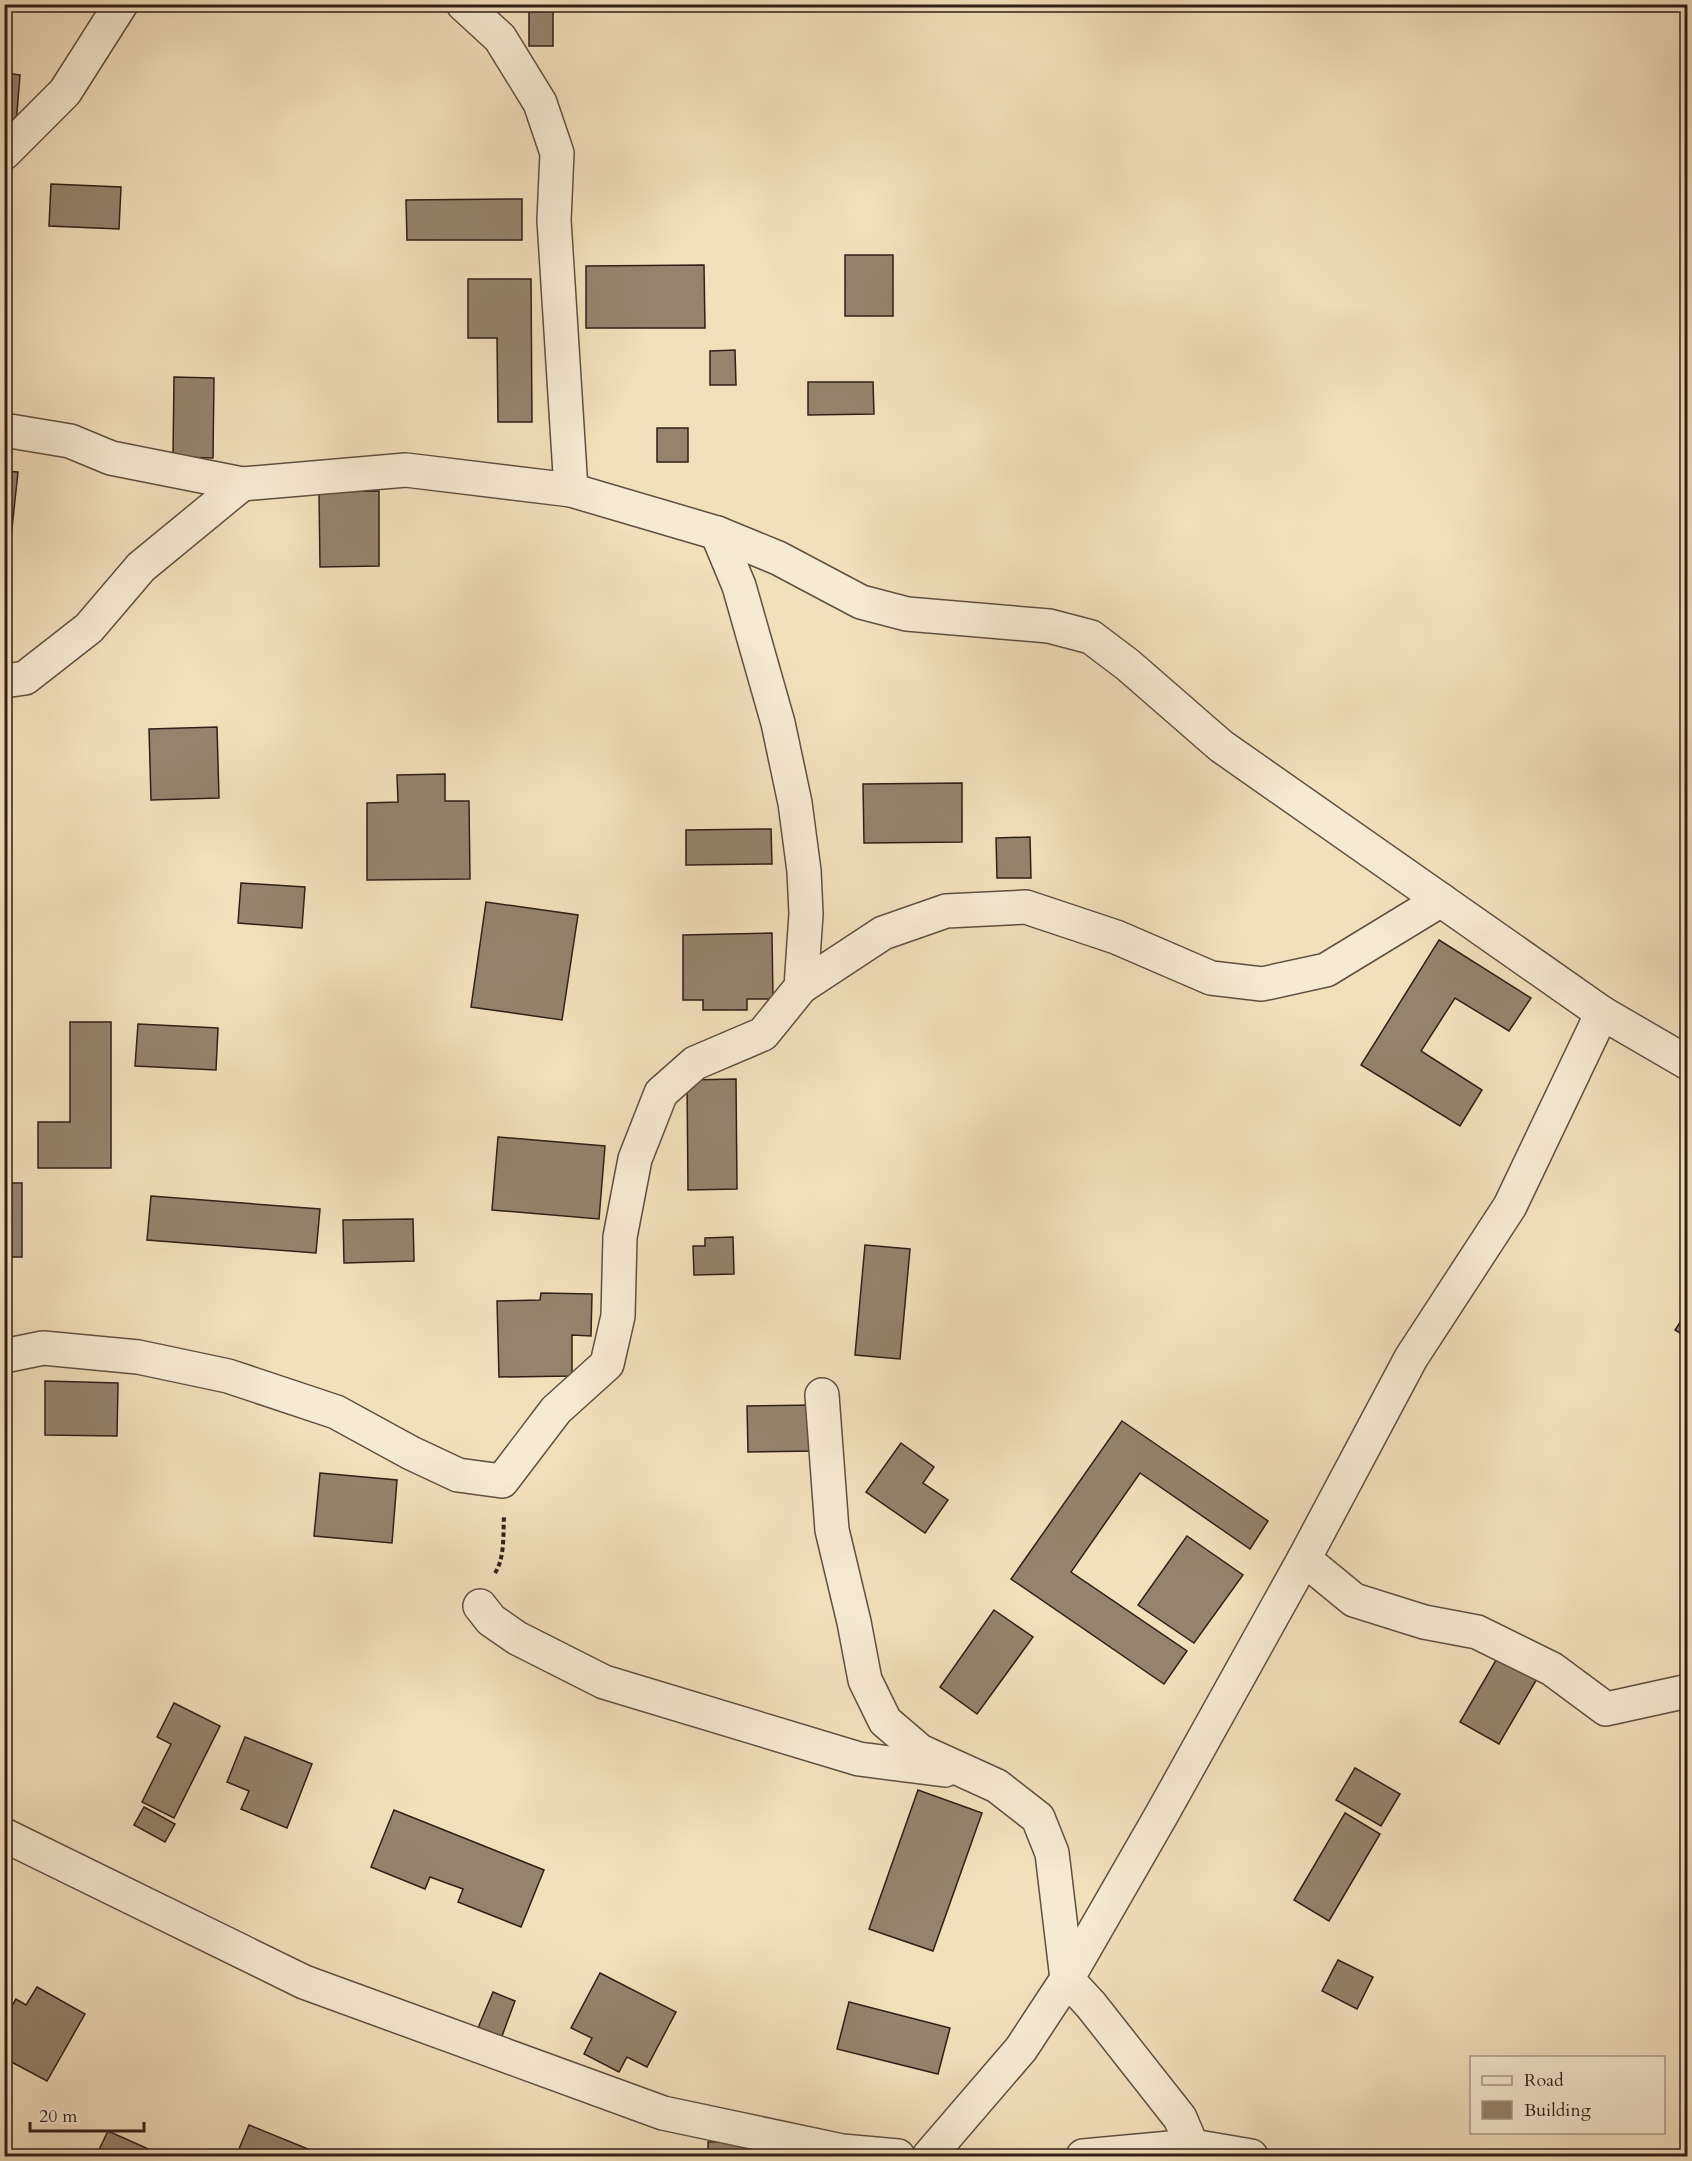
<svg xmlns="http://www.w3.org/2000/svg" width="1692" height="2161" viewBox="0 0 1692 2161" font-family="Cardo,serif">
	<rect width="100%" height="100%" fill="#f2dfbc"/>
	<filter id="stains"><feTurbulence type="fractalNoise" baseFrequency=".00333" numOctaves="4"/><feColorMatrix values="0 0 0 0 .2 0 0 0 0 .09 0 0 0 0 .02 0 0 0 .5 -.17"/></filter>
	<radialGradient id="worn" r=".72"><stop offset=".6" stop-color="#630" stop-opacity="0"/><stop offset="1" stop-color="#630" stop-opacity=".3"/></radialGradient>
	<g fill="#95836d" stroke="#311f18" stroke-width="1.5">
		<polygon points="5,4 45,4 45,7"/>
		<rect x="529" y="4" width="24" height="42"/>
		<polygon points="4,73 20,75 15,137 4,136"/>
		<polygon points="51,184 121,187 119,229 49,226"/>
		<polygon points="522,199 522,240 407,240 406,200"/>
		<rect x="845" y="255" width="48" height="61"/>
		<polygon points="704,265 705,328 586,328 586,266"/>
		<polygon points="468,279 531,279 532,422 498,422 497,338 468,338"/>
		<polygon points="735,350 736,385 710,385 710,351"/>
		<polygon points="174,377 214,378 213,458 173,457"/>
		<polygon points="808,382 873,382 874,414 808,415"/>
		<rect x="657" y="428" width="31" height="34"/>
		<polygon points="4,471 18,472 4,603"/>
		<polygon points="379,491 379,566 320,567 319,492"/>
		<polygon points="217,727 219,798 151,800 149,729"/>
		<polygon points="445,774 445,801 469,801 470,879 367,880 367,803 398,802 397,775"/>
		<polygon points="962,783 962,842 864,843 863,784"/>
		<polygon points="771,829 772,864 686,865 686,830"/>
		<polygon points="1030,837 1031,878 997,878 996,838"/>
		<polygon points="241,883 305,887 302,928 238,923"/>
		<polygon points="486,902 578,915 562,1020 471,1007"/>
		<polygon points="772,933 773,999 747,999 747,1010 703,1010 703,1000 683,1000 683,935"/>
		<polygon points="1439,940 1531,998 1509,1031 1455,998 1421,1051 1482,1090 1460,1126 1361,1065"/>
		<polygon points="70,1022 111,1022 111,1168 38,1168 38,1122 70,1122"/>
		<polygon points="138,1024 218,1028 216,1070 135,1066"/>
		<polygon points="736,1079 737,1189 688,1190 687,1080"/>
		<polygon points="498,1137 605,1146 599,1219 492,1210"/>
		<rect x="4" y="1183" width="18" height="74"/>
		<polygon points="151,1196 320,1209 316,1253 147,1240"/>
		<polygon points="413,1219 414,1261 344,1263 343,1220"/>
		<polygon points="733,1237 734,1274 694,1275 693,1246 705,1246 705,1238"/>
		<polygon points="865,1245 910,1249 900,1359 855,1355"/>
		<polygon points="541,1293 592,1294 591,1336 572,1335 572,1376 499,1377 497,1301 540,1300"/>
		<polygon points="1688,1310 1688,1338 1675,1330"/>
		<polygon points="45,1381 118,1383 117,1436 45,1435"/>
		<polygon points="815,1405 815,1451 748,1452 747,1406"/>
		<polygon points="1122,1421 1268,1521 1250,1549 1140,1473 1071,1572 1187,1651 1164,1684 1011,1579"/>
		<polygon points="901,1443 934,1467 923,1483 948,1500 925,1533 866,1492"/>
		<polygon points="320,1473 397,1480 392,1543 314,1536"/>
		<polygon points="1187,1536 1243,1575 1194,1643 1138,1605"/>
		<polygon points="994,1610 1033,1637 977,1714 940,1687"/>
		<polygon points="1499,1655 1538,1677 1499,1744 1460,1722"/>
		<polygon points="174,1703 220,1726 174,1818 142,1802 171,1744 157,1737"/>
		<polygon points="245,1737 312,1764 287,1828 241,1809 249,1791 227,1782"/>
		<polygon points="1355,1768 1400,1794 1381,1826 1336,1800"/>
		<polygon points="918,1790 982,1813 933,1951 869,1929"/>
		<polygon points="144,1807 175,1824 165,1842 134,1825"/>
		<polygon points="394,1810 544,1870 521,1927 458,1902 463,1889 430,1877 425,1889 371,1867"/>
		<polygon points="1345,1813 1380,1834 1329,1921 1294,1900"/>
		<polygon points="1338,1960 1373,1977 1357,2009 1322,1991"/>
		<polygon points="600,1973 676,2012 647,2067 627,2057 619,2072 584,2054 592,2038 571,2028"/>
		<polygon points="37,1987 85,2014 47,2081 4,2058 4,2044 10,2035 4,2033 4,2019 16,1999 26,2005"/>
		<polygon points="493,1992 515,2001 502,2036 478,2028"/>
		<polygon points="849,2002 950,2028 938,2074 837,2049"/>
		<polygon points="249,2125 325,2156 236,2156"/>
		<polygon points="108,2131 164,2156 96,2156"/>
		<polygon points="751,2141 751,2156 708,2156 708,2142"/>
	</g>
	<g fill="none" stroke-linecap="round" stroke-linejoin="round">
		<g stroke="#614f41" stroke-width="36">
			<g id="minor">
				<polyline points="463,4 500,38 540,103 557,153 554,220 571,490"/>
				<polyline points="4,153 65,92 121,4"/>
				<polyline points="4,430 70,441 111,458 242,484 406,470 571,490 717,533 778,558 861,602 907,614 1049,626 1091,637 1128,665 1221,746 1602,1013 1688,1063"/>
				<polyline points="4,681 25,678 89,628 141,567 242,484"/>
				<polyline points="801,987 883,933 946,911 1026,907 1116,937 1211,978 1262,984 1326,970 1441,900"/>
				<polyline points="4,1356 43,1348 138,1357 228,1376 336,1412 411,1453 458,1475 502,1481 556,1410 607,1364 618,1316 620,1237 635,1159 661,1093 695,1063 763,1034 801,987 806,914 804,871 795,803 778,723 739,586 717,533"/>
				<polyline points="822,1395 832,1530 854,1622 865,1680 885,1721 920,1751 997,1786 1038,1818 1052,1853 1067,1979 1091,2005 1180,2118 1192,2146"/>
				<polyline points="1304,1559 1354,1600 1424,1622 1477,1632 1552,1669 1606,1709 1688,1691"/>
				<polyline points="480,1606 491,1620 517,1638 604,1682 859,1759 945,1770"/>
				<polyline points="4,1835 304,1982 663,2113 842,2151 898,2156"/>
				<polyline points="929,2156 1021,2049 1067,1979 1162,1814 1304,1559 1411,1358 1510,1206 1602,1013"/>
				<polyline points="1083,2156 1192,2146 1251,2156"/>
			</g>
		</g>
		<path stroke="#311f18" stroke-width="4" stroke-dasharray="4.5 3" stroke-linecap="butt" d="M495 1573C505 1558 503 1534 504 1516"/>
		<use href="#minor" stroke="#f7ead3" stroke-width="33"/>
	</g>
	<rect width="1692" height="2161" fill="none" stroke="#f2dfbc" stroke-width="24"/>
	<rect x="6" y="6" width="1680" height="2149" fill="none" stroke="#311f18" stroke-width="3"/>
	<rect x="12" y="12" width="1668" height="2137" fill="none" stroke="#311f18" stroke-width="1.5"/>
	<rect x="1470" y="2056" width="195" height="78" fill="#f7ead3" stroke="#a89988" stroke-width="1.5"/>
	<rect x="1482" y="2076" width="30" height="9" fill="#f7ead3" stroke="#a89988" stroke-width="1.5"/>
	<text x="1524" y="2086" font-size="18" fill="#311f18">Road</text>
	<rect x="1482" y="2101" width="30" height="18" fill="#95836d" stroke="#a89988" stroke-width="1.5"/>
	<text x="1524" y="2116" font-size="18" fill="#311f18">Building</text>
	<path d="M30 2122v9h114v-9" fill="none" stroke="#311f18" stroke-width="3"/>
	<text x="39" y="2122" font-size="18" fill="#311f18" stroke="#f7ead3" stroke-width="4.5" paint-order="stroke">20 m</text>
	<rect width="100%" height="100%" filter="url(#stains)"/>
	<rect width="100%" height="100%" fill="url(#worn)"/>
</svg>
